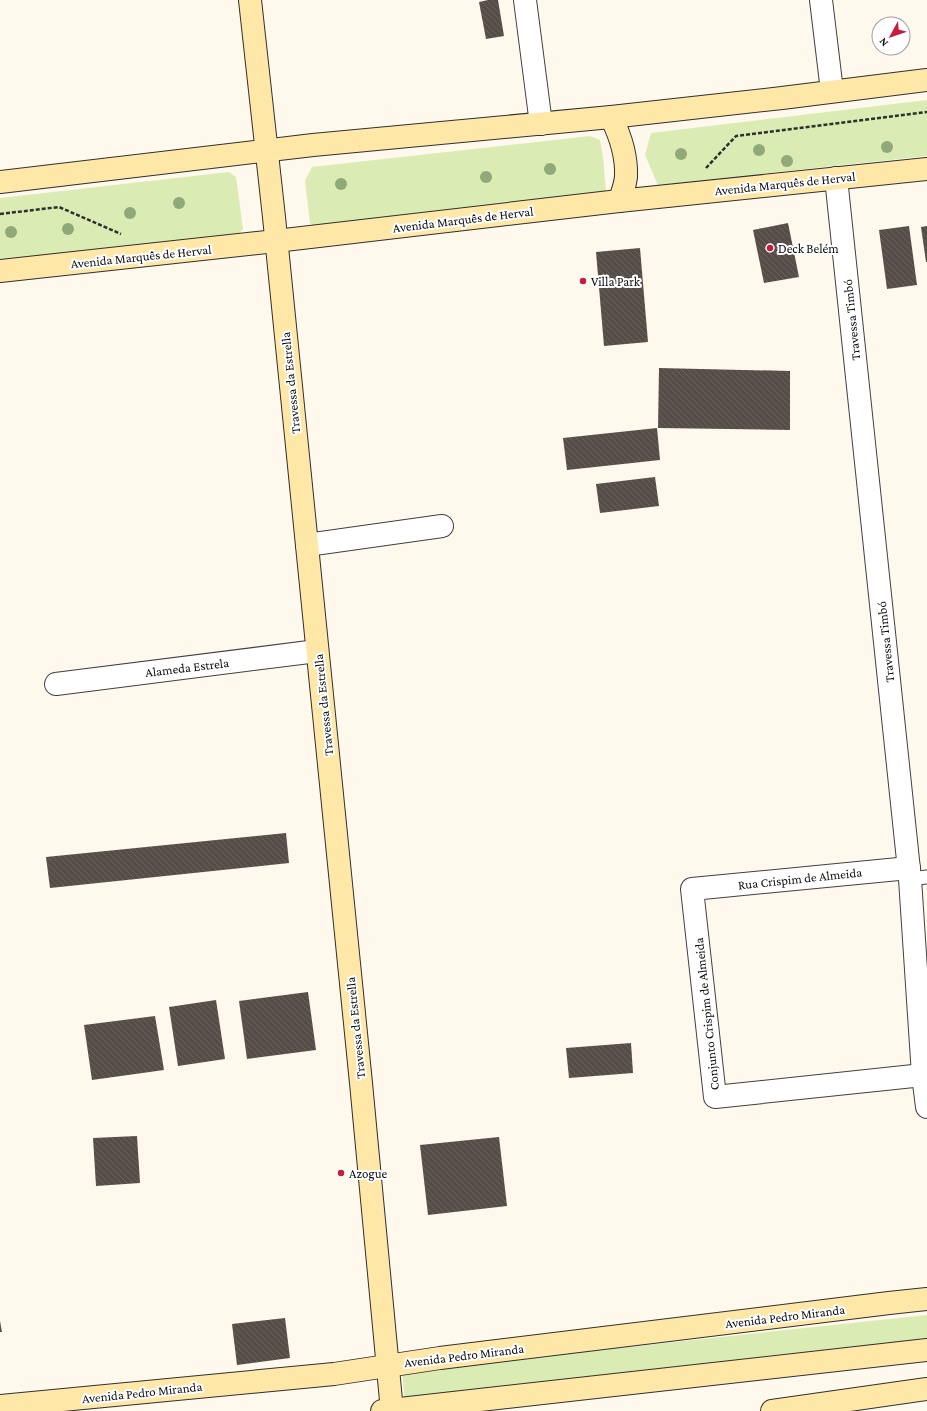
<svg xmlns="http://www.w3.org/2000/svg" width="927" height="1411" viewBox="0 0 927 1411" font-family="'Crimson Pro',serif">
	<defs>
		<pattern id="building-back-hatch" width="6" height="6" patternUnits="userSpaceOnUse"><rect width="6" height="6" fill="#564c48"/><path d="M-1 5l2 2M0 0l6 6M5-1l2 2" fill="none" stroke="#69615e"/></pattern>
	</defs>
	<rect width="100%" height="100%" fill="#fff8ed"/>
	<g fill="#daecb4">
		<polygon points="927,100 927,156 658,185 645,155 651,133"/>
		<polygon points="590,136 600,140 603,157 606,191 317,229 310,223 305,181 312,167"/>
		<polygon points="229,172 236,177 243,229 237,236 0,263 0,198"/>
		<polygon points="927,1315 927,1341 405,1402 402,1371"/>
	</g>
	<g fill="url(#building-back-hatch)">
		<polygon points="488,0 498,0 504,36 486,39 479,2"/>
		<polygon points="788,223 799,277 764,283 753,230"/>
		<polygon points="909,226 917,285 887,289 879,230"/>
		<polygon points="927,226 927,262 926,262 921,227"/>
		<polygon points="640,248 648,342 604,346 596,252"/>
		<polygon points="659,368 790,371 790,430 658,428"/>
		<polygon points="657,428 660,460 567,470 563,438"/>
		<polygon points="655,477 659,506 600,513 596,484"/>
		<polygon points="286,833 289,863 50,888 46,857"/>
		<polygon points="308,992 316,1050 247,1059 239,1001"/>
		<polygon points="216,1000 225,1059 178,1066 169,1007"/>
		<polygon points="155,1016 164,1070 92,1080 84,1025"/>
		<polygon points="631,1043 633,1073 569,1078 566,1048"/>
		<polygon points="137,1136 140,1183 96,1186 93,1138"/>
		<polygon points="499,1137 507,1206 428,1215 420,1145"/>
		<polygon points="285,1318 290,1358 237,1365 232,1324"/>
		<polygon points="0,1321 2,1332 0,1332"/>
	</g>
	<g fill="none" stroke-linecap="round" stroke-linejoin="round">
		<g stroke="#404040" stroke-width="15">
			<polyline id="lane" points="910,879 927,877"/>
		</g>
		<g stroke="#404040" stroke-width="24">
			<g id="street">
				<polyline points="525,0 541,124"/>
				<polyline points="821,0 832,91"/>
				<polyline points="836,178 910,879 923,1075 927,1107"/>
				<polyline points="307,545 442,526"/>
				<polyline points="56,684 317,651"/>
				<polyline points="909,868 692,889 715,1097 923,1075"/>
			</g>
		</g>
		<g stroke="#2f2f2f" stroke-width="24">
			<g id="secondary">
				<polyline points="250,0 274,217 361,1083 392,1411"/>
				<path d="M611 117C620 135 627 156 626 177 625 185 622 194 619 201"/>
				<polyline points="0,182 313,145 611,117 782,98 927,80"/>
				<polyline points="0,271 276,241 619,201 927,169"/>
				<polyline points="0,1406 334,1374 440,1358 889,1303 927,1299"/>
				<polyline points="382,1411 927,1350"/>
				<polyline points="772,1411 927,1389"/>
			</g>
		</g>
		<g stroke="#2f2f2f" stroke-width="2.5" stroke-dasharray="4 2" stroke-linecap="butt">
			<polyline points="706,168 736,136 927,112"/>
			<polyline points="0,214 59,207 121,234"/>
		</g>
		<use href="#lane" stroke="#fff" stroke-width="13"/>
		<use href="#street" stroke="#fff" stroke-width="22"/>
		<use href="#secondary" stroke="#ffe7a8" stroke-width="22"/>
	</g>
	<g fill="#91a978">
		<circle cx="887" cy="147" r="6"/>
		<circle cx="759" cy="150" r="6"/>
		<circle cx="681" cy="154" r="6"/>
		<circle cx="787" cy="161" r="6"/>
		<circle cx="550" cy="169" r="6"/>
		<circle cx="486" cy="177" r="6"/>
		<circle cx="341" cy="184" r="6"/>
		<circle cx="179" cy="203" r="6"/>
		<circle cx="130" cy="213" r="6"/>
		<circle cx="68" cy="229" r="6"/>
		<circle cx="11" cy="232" r="6"/>
	</g>
	<g fill="#c71b3f" stroke="#fff" stroke-width="1.5">
		<circle cx="770" cy="248" r="4"/>
		<circle cx="583" cy="281" r="4"/>
		<circle cx="341" cy="1173" r="4"/>
	</g>
	<g text-anchor="middle" stroke-width="4" stroke-linejoin="round" paint-order="stroke">
		<g font-size="13" fill="#0d0d0d" stroke="#fff">
			<text transform="translate(785 183) rotate(-6)" y="5">Avenida Marquês de Herval</text>
			<text transform="translate(463 219) rotate(-7)" y="5">Avenida Marquês de Herval</text>
			<text transform="translate(141 256) rotate(-6)" y="5">Avenida Marquês de Herval</text>
			<text transform="translate(851 320) rotate(-96)" y="5">Travessa Timbó</text>
			<text transform="translate(290 383) rotate(-96)" y="5">Travessa da Estrella</text>
			<text transform="translate(885 642) rotate(-96)" y="5">Travessa Timbó</text>
			<text transform="translate(187 667) rotate(-7)" y="5">Alameda Estrela</text>
			<text transform="translate(323 705) rotate(-96)" y="5">Travessa da Estrella</text>
			<text transform="translate(800 878) rotate(-6)" y="5">Rua Crispim de Almeida</text>
			<text transform="translate(706 1014) rotate(-96)" y="5">Conjunto Crispim de Almeida</text>
			<text transform="translate(355 1028) rotate(-96)" y="5">Travessa da Estrella</text>
			<text transform="translate(785 1316) rotate(-7)" y="5">Avenida Pedro Miranda</text>
			<text transform="translate(464 1355) rotate(-7)" y="5">Avenida Pedro Miranda</text>
			<text transform="translate(142 1392) rotate(-6)" y="5">Avenida Pedro Miranda</text>
		</g>
		<g font-size="13" fill="#0d0d0d" stroke="#fff" text-anchor="start">
			<text x="778" y="253">Deck Belém</text>
			<text x="591" y="286">Villa Park</text>
			<text x="349" y="1178">Azogue</text>
		</g>
	</g>
	<g transform="translate(891 36) rotate(230)"><circle r="19" fill="#ffffff" stroke="#9e9e9e"/>
	<path d="M0-3L7 15L0 10L-7 15Z" fill="#c71b3f"/>
	<text y="-6" font-size="11" font-weight="bold" text-anchor="middle" fill="#0d0d0d">N</text>
	</g>
</svg>
